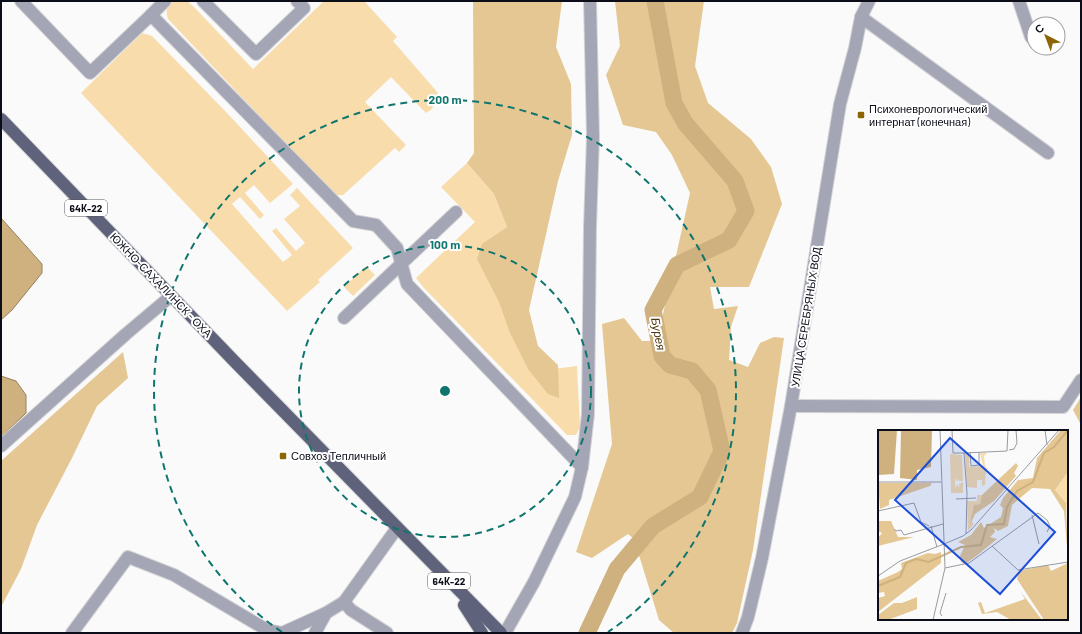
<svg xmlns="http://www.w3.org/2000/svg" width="1082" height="634" viewBox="0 0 1082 634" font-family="Barlow,sans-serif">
	<rect width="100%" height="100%" fill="#fafafa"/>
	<g fill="#f9dcab">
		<path d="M174 1H187L194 7 253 69 324 1H364L397 37 393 41 438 93 432 109 426 113 391 77 365 102 406 145 399 152 395 148 343 195H334L168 19C165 11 167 6 174 1Z"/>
		<polygon points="142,33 152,36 228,114 293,184 270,203 254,185 245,193 264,215 260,219 240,197 232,204 283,262 292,255 272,231 276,228 296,251 305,243 284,219 300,206 290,195 297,188 353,248 318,280 320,282 287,311 81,93"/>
		<polygon points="467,163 494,194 507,227 488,241 545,370 577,366 580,427 576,435 567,435 423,287 416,278 475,222 441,187"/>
		<polygon points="366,266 375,275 353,296 344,287"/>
	</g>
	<g fill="#e5c793">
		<polygon points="473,1 562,1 556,47 571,84 572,135 558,181 529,310 538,346 558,365 559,398 548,394 528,369 510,333 499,302 477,259 482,244 507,227 494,194 467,163 474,153"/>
		<polygon points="615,1 704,1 695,66 708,103 751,139 771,167 782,204 749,287 710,287 714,309 738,306 731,327 729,360 748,367 760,343 774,337 784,338 753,550 737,623 732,633 674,633 659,620 634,539 628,534 592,558 576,552 612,444 602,324 624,318 642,341 657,341 690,193 672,155 656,132 623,125 606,75 620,46"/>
		<polygon points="123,352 128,378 97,406 72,458 37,525 21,569 1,607 1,461"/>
		<polygon points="1081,397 1081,425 1073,410"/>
	</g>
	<g fill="#ceb17e" stroke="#94805f">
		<polygon points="1,218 42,264 42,273 12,310 1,320"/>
		<polygon points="1,376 16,381 26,395 26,413 1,437"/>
	</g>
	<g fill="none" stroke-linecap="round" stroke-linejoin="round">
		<polyline stroke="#ceb17e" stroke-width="17" points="587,633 617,569 653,526 700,497 722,451 708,390 692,371 670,365 662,356 653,310 677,265 729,240 746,211 735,181 685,123 674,103 655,1"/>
		<g stroke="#d4d4d6" stroke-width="14">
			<g id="minor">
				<polyline points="21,1 90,73 151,15 353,221 376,225 397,248 407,284 582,467"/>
				<polyline points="203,1 256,54 304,8 297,1"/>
				<polyline points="1019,1 1031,37"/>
				<polyline points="151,15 165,1"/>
				<polyline points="861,17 1048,153"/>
				<polyline points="344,318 456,212"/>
				<polyline points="791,406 1063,407 1081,380"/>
				<polyline points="1,446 126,334 171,296"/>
				<polyline points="344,602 351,610 387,633"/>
				<polyline points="72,633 128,557 174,575 267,630 282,633 326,613"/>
				<polyline points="315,633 326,613 344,602 397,528"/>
				<polyline points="505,633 534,582 575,497 582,467 588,414 590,227 593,137 590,1"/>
				<polyline points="742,633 748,617 762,558 791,406 840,104 855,48 861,17 869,1"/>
			</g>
		</g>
		<g stroke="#d4d4d6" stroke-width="14">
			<g id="major">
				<polyline points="1,119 237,364 501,633"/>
				<polyline points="464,605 482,633"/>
			</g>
		</g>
		<use href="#minor" stroke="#a4a6b5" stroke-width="12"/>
		<use href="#major" stroke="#5e627b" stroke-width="12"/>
	</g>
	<g fill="none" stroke="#0f766e" stroke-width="2" stroke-dasharray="7 5">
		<circle cx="445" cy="391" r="146"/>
		<path d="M282 632A291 291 0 1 1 608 632"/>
	</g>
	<g fill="#8c6507" stroke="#fff" stroke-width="1.5">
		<rect x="857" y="111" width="8" height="8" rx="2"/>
		<rect x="279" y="452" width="8" height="8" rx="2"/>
	</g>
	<g text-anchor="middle" stroke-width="4" stroke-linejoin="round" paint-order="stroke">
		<g fill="#fff" stroke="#54565d" stroke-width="1">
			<rect x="65" y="200" width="42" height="16" rx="3"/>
			<rect x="428" y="573" width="42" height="16" rx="3"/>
		</g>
		<g font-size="10" font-weight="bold" fill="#0b0d18">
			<text x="86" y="212">64К-22</text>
			<text x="449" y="585">64К-22</text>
		</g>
		<g font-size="11" fill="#0b0d18" stroke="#fff" text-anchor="start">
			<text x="869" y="113">Психоневрологический<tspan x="869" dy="13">интернат (конечная)</tspan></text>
			<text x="291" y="460">Совхоз Тепличный</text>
		</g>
		<g font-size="11" fill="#0b0d18" stroke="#fff">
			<text transform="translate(161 285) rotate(46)" y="4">ЮЖНО-САХАЛИНСК - ОХА</text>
			<text transform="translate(806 317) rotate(-81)" y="4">УЛИЦА СЕРЕБРЯНЫХ ВОД</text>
		</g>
		<g font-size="12" font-style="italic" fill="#4e3910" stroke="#fff">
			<text transform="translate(658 334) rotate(79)" y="4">Бурея</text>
		</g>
	</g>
	<g transform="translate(878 430)">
		<rect width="190" height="190" fill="#fafafa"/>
		<path d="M102 23H109L106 26 107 36 110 39 108 40 107 55 104 56V50H99V58L89 57 87 24H91V37L105 36ZM72 24 84 25 85 51H81L80 48 79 52 77 48V58L79 54 81 58V54L85 52V63H73ZM190 42V95L188 73 177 60ZM99 65H104L103 70 102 74H99L93 91 96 94 90 101 89 71H99Z" fill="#f9dcab"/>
		<path d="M183 0H190V42L177 60 188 73 190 129 186 81 172 59 154 58 134 75 130 96 120 101 116 98 117 102 112 107 119 109 97 127 87 134 83 132 82 126 87 115 80 112 93 105 103 92 106 98 123 87 125 78 122 75 125 68 140 50 155 48 159 28ZM138 33 140 36 136 43 138 46 116 71 97 84 92 95 96 75 102 74 104 65ZM0 53H54L52 56 11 70V75L2 79ZM0 91H13L20 107H36L0 116V108L4 103 0 101ZM63 122V133L0 182V168L7 166 6 162 0 163V151L20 142 24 139 23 133 50 123 57 124ZM190 133V190H166L139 149 141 141 170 135 173 141ZM143 162 164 190H133L119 182 104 184 100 173 103 172 107 183 147 169ZM39 167V179L10 190H0V185L16 173H24Z" fill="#e5c793"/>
		<path d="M0 0H19L16 44 0 45ZM23 0H54L53 37 39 40V50L22 48Z" fill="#ceb17e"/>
		<path fill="none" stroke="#ceb17e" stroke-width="2" d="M0 156 22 147 28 133 38 129 51 132 83 117 103 115 109 95 126 94 129 77 139 61 155 52 166 23 176 17 190 0"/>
		<path fill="none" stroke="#9a9ba0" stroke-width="1" d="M74 0 75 23H86L89 63 88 104M167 0 169 15M131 20 136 19 139 13 138 0M92 22 93 36 101 35V22M86 23 129 21 130 0M0 52H63M78 69 98 68M0 81 36 73 43 92 51 96M154 85 161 114M53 96 59 117M16 99 18 101 23 100 26 105 65 94M66 114 85 106 93 100 181 0M114 116 140 140 190 132M67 138 91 133 160 83 169 90 172 96 169 102M0 146 22 131 66 114M64 186 62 183 68 163M55 190 67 138 62 0"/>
		<path fill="#1d4ed8" fill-opacity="0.15" stroke="#1d4ed8" stroke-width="2" d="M72 8 177 102 122 164 17 70Z"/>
		<rect width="190" height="190" fill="none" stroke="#0b0d18" stroke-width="2"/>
	</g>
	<circle cx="445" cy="391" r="6" fill="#0f766e" stroke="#fff" stroke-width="2"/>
	<g font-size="12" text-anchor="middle" font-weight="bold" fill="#0f766e" stroke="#fff" stroke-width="4" stroke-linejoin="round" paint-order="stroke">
		<text x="445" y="104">200 m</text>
		<text x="445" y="249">100 m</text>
	</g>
	<rect width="1082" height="634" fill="none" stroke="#0b0d18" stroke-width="4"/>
	<g transform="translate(1046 36) rotate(318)"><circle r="19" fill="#ffffff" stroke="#9d9ea3"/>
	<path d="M0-3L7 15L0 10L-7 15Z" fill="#8c6507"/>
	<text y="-6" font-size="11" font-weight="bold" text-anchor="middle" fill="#0b0d18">С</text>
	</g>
</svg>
